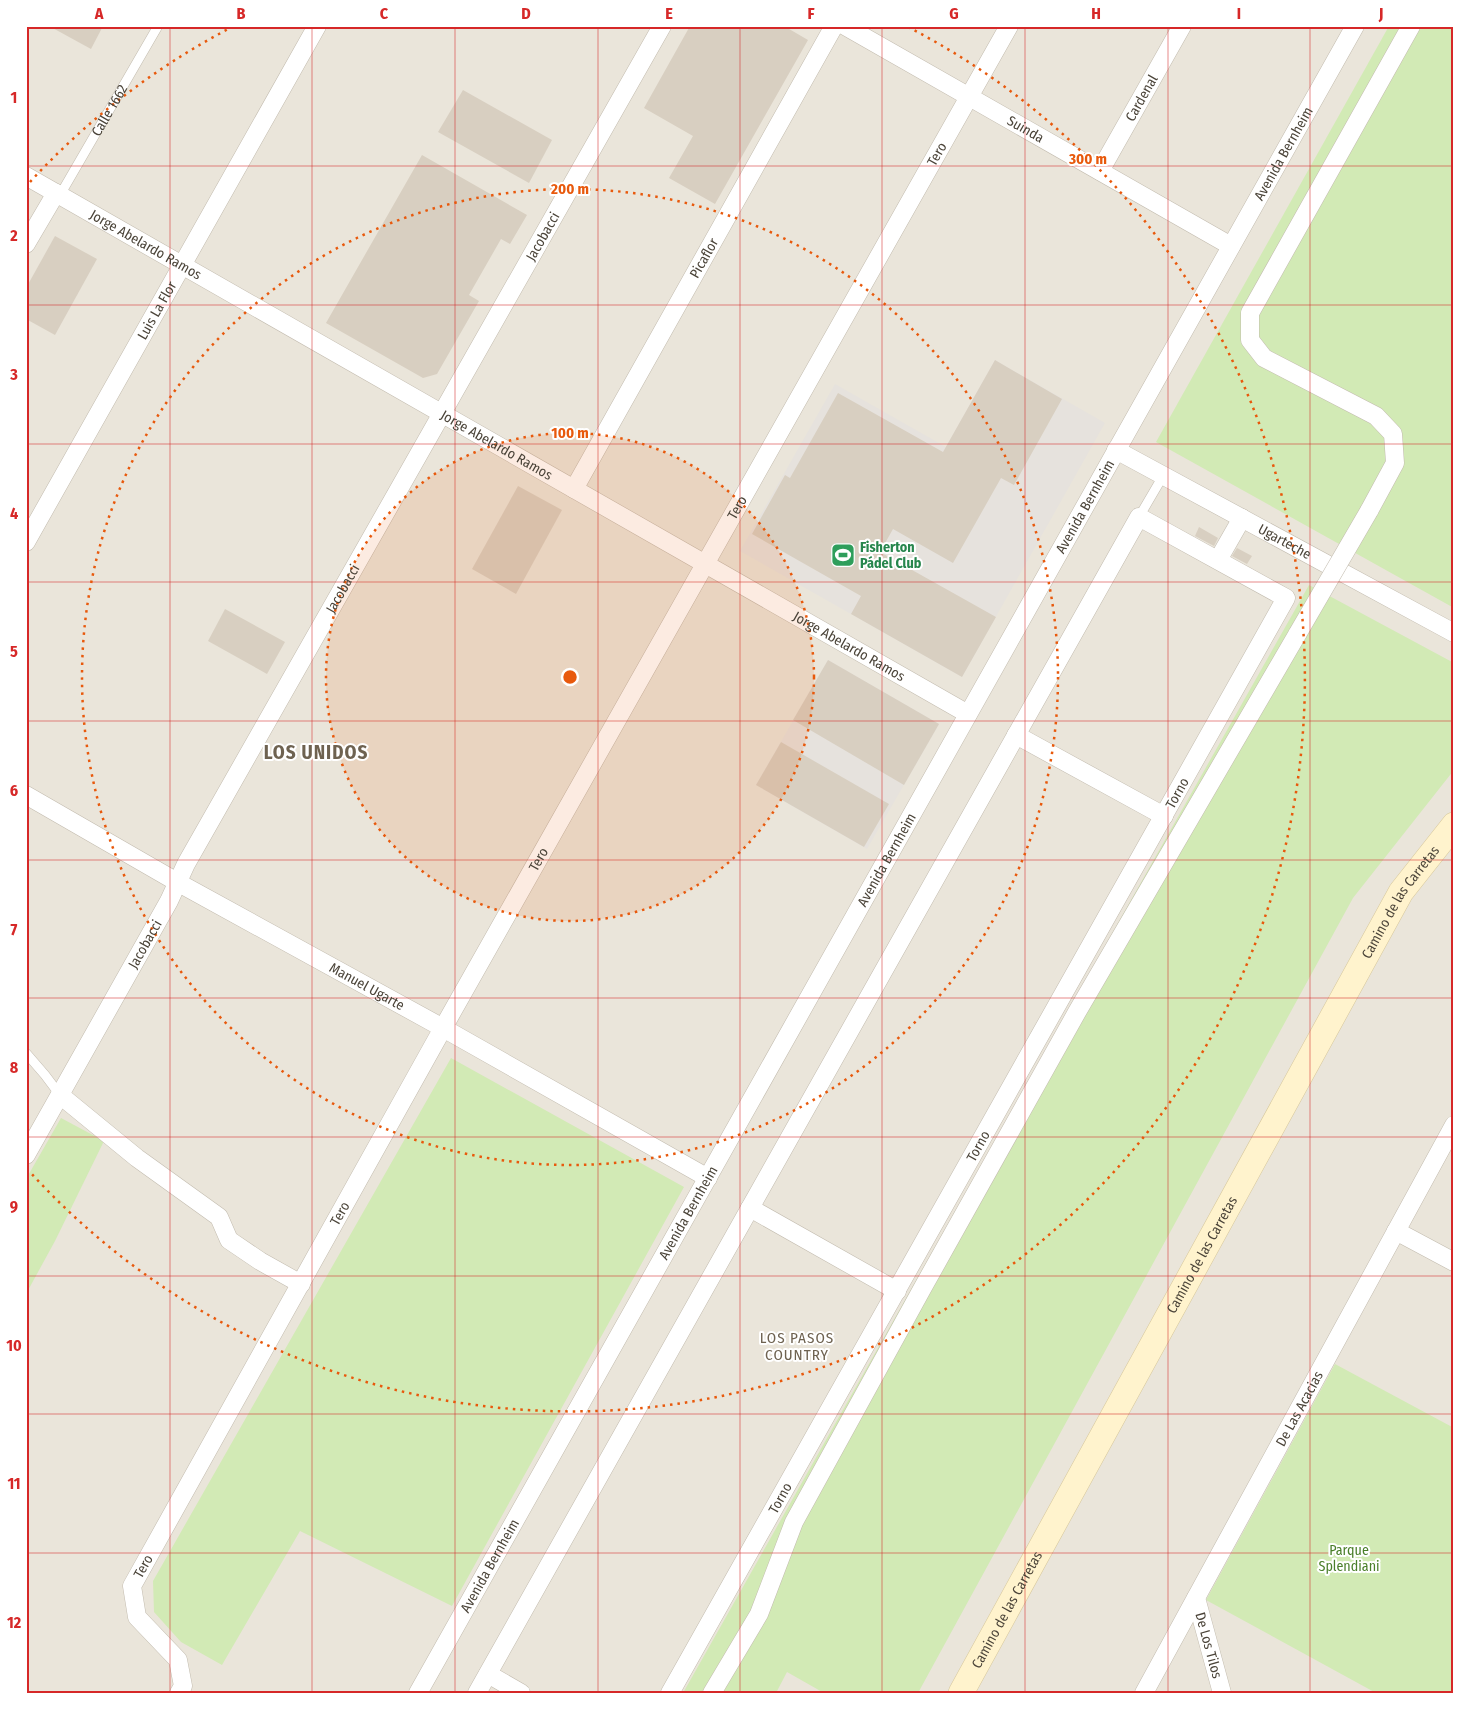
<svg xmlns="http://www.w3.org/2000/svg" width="1480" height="1719" viewBox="0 0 1480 1719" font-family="'Fira Sans Condensed',sans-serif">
	<rect width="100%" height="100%" fill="#f6f3ec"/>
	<rect fill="#eae5da" x="26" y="26" width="1428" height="1667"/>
	<g fill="#e6e2dd">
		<polygon points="995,360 1105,423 962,677 740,551 835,384 946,447"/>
		<polygon points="828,660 939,724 867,849 756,785"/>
	</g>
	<g fill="#d2eab5">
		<polygon points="1389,26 1454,26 1454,608 1156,442"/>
		<polygon points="1309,585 1454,663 1454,770 1353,898 918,1693 824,1693 787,1672 776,1693 683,1693"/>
		<polygon points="451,1058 684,1187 452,1606 300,1531 222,1665 181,1642 154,1612 153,1581"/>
		<polygon points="61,1118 104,1141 55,1241 26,1294 26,1179"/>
		<polygon points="1335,1364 1454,1428 1453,1693 1376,1693 1206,1600"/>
	</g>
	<g fill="#d8cfc1">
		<polygon points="49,26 103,26 91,49"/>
		<polygon points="690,26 784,26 808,40 715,204 669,178 693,136 644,108"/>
		<polygon points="463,90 552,140 529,183 438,132"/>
		<polygon points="422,155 527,215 510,244 501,239 469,295 479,301 437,374 423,378 326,323"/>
		<polygon points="55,236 97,259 55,335 26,319 26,288"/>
		<polygon points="995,360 1062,399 1014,485 1001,478 953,563 893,529 880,552 996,617 962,677 851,614 861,596 752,534 785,475 790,478 838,393 943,452"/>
		<polygon points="518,486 562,510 516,594 472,569"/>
		<polygon points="1199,527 1218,538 1214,546 1195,536"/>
		<polygon points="1237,548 1252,556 1247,564 1232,556"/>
		<polygon points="225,609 285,642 267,674 208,641"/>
		<polygon points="828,660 939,724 904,785 793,720"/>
		<polygon points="781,742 889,804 864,847 756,785"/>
	</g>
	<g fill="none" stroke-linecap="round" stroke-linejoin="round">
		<g stroke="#c2bbae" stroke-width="10">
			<g id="lane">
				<path id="s1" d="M60 195 158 26"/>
				<polyline points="1139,517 1163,476"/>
				<polyline points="26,1053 45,1075 60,1095"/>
			</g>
		</g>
		<g stroke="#c2bbae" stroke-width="19">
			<g id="street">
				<path id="s2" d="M845 26 1231 246"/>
				<path id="s3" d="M1100 171 1182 26"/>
				<path id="s4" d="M26 176 968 714"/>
				<polyline points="26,244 56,193"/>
				<path id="s5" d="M1116 450 1454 633"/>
				<path id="s6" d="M574 489 834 26"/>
				<polyline points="1369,511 1395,463 1393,434 1376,416 1264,358 1250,340 1250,313 1411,26"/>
				<path id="s7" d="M26 542 317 26"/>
				<polyline points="1218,560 1242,518"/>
				<polyline points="1016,735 1164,816"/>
				<path id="s8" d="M26 795 177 882 443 1028 708 1178"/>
				<polyline points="60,1095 137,1158 219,1217 229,1240 260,1261 301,1284"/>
				<path id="s9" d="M26 1155 169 901 186 864 662 26"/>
				<polyline points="750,1208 897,1291"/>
				<polyline points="1396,1231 1454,1262"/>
				<path id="s10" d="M1196 1598 1222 1693"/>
				<polyline points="488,1674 521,1693"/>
				<path id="s11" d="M179 1693 183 1686 178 1660 137 1617 132 1586 443 1028 1009 26"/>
				<path id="s12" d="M418 1693 1355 26"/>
				<polyline points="477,1693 1139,517 1286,598 670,1693"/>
				<polyline points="712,1693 759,1614 794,1522 922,1289 1077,1012 1298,633"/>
				<path id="s13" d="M1144 1693 1454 1125"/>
			</g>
		</g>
		<g stroke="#d6c79b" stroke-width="26">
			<g id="secondary">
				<path id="s14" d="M961 1693 1401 892 1454 825"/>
			</g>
		</g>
		<use href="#lane" stroke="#fff" stroke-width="9"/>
		<use href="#street" stroke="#fff" stroke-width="18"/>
		<use href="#secondary" stroke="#fff3cd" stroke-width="25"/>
		<g stroke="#c2bbae" stroke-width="19" stroke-linecap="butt">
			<polyline id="street-bridge" points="1298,633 1369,511"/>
		</g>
		<use href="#street-bridge" stroke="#fff" stroke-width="18"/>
	</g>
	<path fill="none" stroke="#d62828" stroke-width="1" stroke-opacity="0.55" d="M170 26V1693M312 26V1693M455 26V1693M598 26V1693M740 26V1693M882 26V1693M1025 26V1693M1168 26V1693M1310 26V1693M26 166H1454M26 305H1454M26 444H1454M26 582H1454M26 721H1454M26 860H1454M26 998H1454M26 1137H1454M26 1276H1454M26 1414H1454M26 1553H1454"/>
	<circle cx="570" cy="677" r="244" fill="#e8590c" fill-opacity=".12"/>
	<g fill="none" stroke="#e8590c" stroke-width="2.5" stroke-dasharray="2.5 5">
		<circle cx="570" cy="677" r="244"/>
		<circle cx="570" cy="677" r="488"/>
		<path d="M30 182A733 733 0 0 1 232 27M908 27A733 733 0 1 1 30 1172"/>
	</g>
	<defs>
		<g id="stadium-square" transform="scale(1.25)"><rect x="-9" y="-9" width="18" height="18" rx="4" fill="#2e9e5b" stroke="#fff"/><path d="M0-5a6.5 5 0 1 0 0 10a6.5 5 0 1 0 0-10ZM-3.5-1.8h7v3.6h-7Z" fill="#fff"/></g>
	</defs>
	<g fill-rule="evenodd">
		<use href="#stadium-square" x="843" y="555"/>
	</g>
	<g text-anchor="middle" stroke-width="4" stroke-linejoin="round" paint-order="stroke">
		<g font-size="14" fill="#4b4439" stroke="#fff">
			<text dy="5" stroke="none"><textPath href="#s3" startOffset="84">Cardenal</textPath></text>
			<text dy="5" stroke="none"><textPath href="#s1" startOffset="98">Calle 1662</textPath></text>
			<text dy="5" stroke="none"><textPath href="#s2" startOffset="208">Suinda</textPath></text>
			<text dy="5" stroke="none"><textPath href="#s12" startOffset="1766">Avenida Bernheim</textPath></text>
			<text dy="5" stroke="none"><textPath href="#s11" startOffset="1768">Tero</textPath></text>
			<text dy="5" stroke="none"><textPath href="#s9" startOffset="1054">Jacobacci</textPath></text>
			<text dy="5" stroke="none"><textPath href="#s4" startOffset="138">Jorge Abelardo Ramos</textPath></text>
			<text dy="5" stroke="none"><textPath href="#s6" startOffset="265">Picaflor</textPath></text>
			<text dy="5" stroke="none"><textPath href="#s7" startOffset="266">Luis La Flor</textPath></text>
			<text dy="5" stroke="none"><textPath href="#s4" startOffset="542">Jorge Abelardo Ramos</textPath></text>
			<text dy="5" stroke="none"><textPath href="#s12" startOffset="1361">Avenida Bernheim</textPath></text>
			<text dy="5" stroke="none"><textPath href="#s11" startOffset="1362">Tero</textPath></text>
			<text dy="5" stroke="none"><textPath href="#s5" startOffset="192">Ugarteche</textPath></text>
			<text dy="5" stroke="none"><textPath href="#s9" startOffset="649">Jacobacci</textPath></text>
			<text dy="5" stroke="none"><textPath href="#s4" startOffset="948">Jorge Abelardo Ramos</textPath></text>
			<text transform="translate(1177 793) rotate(-61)" y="5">Torno</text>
			<text dy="5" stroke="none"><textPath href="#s12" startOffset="956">Avenida Bernheim</textPath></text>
			<text dy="5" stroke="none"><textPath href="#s11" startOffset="958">Tero</textPath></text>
			<text dy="5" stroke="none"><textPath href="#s14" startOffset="905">Camino de las Carretas</textPath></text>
			<text dy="5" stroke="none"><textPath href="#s9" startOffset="242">Jacobacci</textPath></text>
			<text dy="5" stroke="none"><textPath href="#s8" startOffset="391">Manuel Ugarte</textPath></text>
			<text transform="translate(978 1146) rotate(-61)" y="5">Torno</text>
			<text dy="5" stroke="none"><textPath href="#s11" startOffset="552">Tero</textPath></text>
			<text dy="5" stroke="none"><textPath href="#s12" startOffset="551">Avenida Bernheim</textPath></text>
			<text dy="5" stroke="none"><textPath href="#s14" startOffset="500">Camino de las Carretas</textPath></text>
			<text dy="5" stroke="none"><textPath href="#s13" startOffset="324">De Las Acacias</textPath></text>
			<text transform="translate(780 1498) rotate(-61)" y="5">Torno</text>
			<text dy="5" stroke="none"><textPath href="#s12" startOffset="146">Avenida Bernheim</textPath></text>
			<text dy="5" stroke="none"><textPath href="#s11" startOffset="148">Tero</textPath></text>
			<text dy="5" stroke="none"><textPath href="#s14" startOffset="95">Camino de las Carretas</textPath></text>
			<text dy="5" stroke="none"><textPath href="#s10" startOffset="49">De Los Tilos</textPath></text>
		</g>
		<g font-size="14" font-weight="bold" fill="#27864d" stroke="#fff" text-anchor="start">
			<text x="860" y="552">Fisherton<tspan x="860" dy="16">Pádel Club</tspan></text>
		</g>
		<g font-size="14" fill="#4a7f2a" stroke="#fff">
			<text x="1349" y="1555">Parque<tspan x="1349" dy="16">Splendiani</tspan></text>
		</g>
		<g font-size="15" letter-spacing="1" fill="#6e6250" stroke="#fff">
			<text x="797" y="1343">LOS PASOS<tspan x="797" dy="17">COUNTRY</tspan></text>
		</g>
		<g font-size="19" font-weight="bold" letter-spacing="1" fill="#6e6250" stroke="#fff">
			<text x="316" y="759">LOS UNIDOS</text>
		</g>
	</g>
	<circle cx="570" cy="677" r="8" fill="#e8590c" stroke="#fff" stroke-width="2.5"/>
	<g font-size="15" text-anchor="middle" font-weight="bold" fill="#e8590c" stroke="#fff" stroke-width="4" stroke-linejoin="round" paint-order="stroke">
		<text x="1088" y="164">300 m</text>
		<text x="570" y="194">200 m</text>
		<text x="570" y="438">100 m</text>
	</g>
	<rect width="1480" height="1719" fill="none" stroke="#ffffff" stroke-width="55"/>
	<rect x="28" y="28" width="1424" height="1664" fill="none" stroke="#d62828" stroke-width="2"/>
	<g font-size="16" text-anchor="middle" font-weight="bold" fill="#d62828">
		<text x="99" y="19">A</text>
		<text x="241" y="19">B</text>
		<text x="384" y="19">C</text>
		<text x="526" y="19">D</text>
		<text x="669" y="19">E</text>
		<text x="811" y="19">F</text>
		<text x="954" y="19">G</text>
		<text x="1096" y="19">H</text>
		<text x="1239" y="19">I</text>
		<text x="1381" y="19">J</text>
		<text x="14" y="103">1</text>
		<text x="14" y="241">2</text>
		<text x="14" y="380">3</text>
		<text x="14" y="519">4</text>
		<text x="14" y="657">5</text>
		<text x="14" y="796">6</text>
		<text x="14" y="935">7</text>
		<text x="14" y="1073">8</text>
		<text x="14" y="1212">9</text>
		<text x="14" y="1351">10</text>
		<text x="14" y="1489">11</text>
		<text x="14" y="1628">12</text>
	</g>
</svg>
